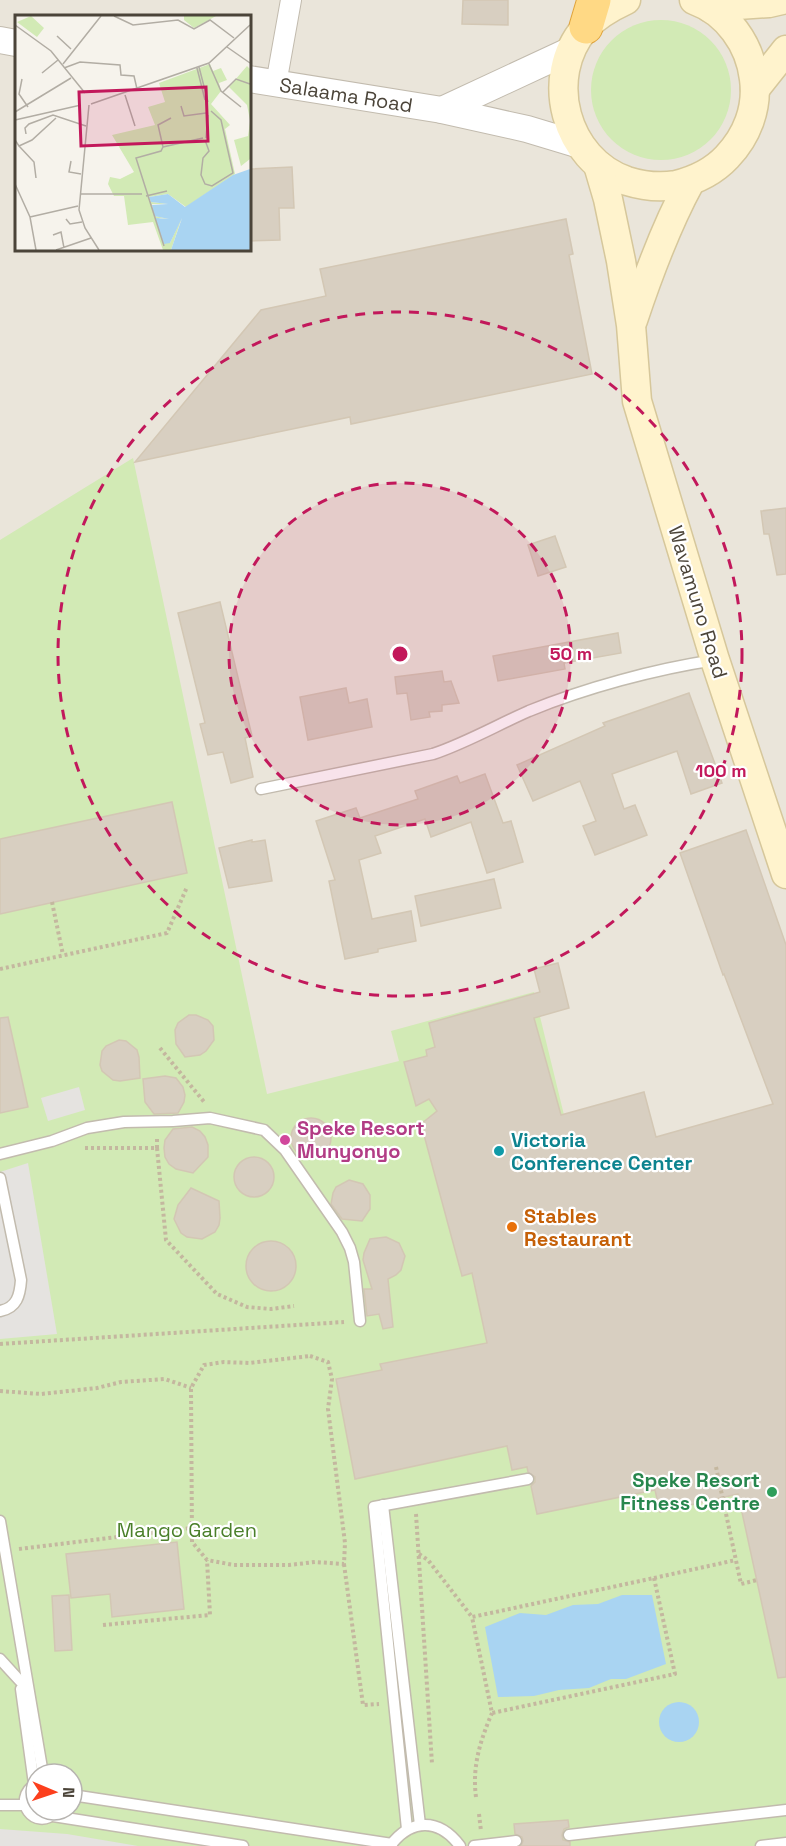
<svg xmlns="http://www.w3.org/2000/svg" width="786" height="1846" viewBox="0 0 786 1846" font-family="'Space Grotesk',sans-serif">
	<rect width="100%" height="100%" fill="#f6f3ec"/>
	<path fill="#eae5da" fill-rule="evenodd" d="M0 0H786V1846H0ZM16 16H249V249H16ZM36 1774H72V1810H36Z"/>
	<g fill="#d2eab5" fill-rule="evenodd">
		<circle cx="661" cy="90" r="70"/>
		<path d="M133 458 267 1094 399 1061 391 1031 534 992 595 1242 786 1186V1846H0V540ZM36 1774H72V1810H36Z"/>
	</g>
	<g fill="#e5e3e0">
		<polygon points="79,1087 85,1110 48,1121 41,1098"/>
		<polygon points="28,1163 57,1334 0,1339 0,1172"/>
		<polygon points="0,1829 67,1834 138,1846 0,1846"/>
	</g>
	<g fill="#a9d4f2">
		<polygon points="622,1595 652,1595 666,1664 626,1679 611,1679 589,1688 559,1690 534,1696 498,1697 485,1627 520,1613 546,1615 573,1605 598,1604"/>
		<circle cx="679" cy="1722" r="20"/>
	</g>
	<g fill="#d8cfc1" stroke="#d3c7b4" stroke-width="1.5">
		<polygon points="463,0 508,0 508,25 462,24"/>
		<polygon points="292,167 294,208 279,208 280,240 249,241 249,169"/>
		<polygon points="566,219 573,254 569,255 592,374 351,424 350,417 135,462 261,310 326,296 320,269"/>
		<polygon points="786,508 786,574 777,575 769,534 764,534 761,511"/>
		<polygon points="555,536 566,567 538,576 528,545"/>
		<polygon points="220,602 252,736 245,738 253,777 231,783 223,752 208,755 200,724 205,723 178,613"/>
		<polygon points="618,633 621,653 564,663 565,669 498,681 493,656"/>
		<polygon points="442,671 444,682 451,681 459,703 442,705 442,711 429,712 430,717 411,720 407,693 397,694 395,677"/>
		<polygon points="346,688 349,703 367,699 372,727 308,740 300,697"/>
		<polygon points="689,693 722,783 691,794 677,751 612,774 624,809 635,805 647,835 595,855 583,826 596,821 580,781 533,801 517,765 605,726 603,723"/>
		<polygon points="485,774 503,823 511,821 523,862 487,873 471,822 431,837 425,819 375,836 381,853 359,860 372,919 411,911 416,941 378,949 378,952 345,959 329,881 335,880 316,821 356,808 360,818 418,799 415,791 457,776 460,783"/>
		<polygon points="172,802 187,873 0,914 0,839"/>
		<polygon points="746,830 786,945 786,1677 778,1678 738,1494 660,1512 655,1490 537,1514 531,1486 535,1482 535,1477 528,1472 527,1467 512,1470 507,1446 355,1479 336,1379 382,1370 380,1364 487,1343 472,1273 462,1276 421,1124 437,1111 429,1099 416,1106 404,1062 427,1056 426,1050 435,1047 429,1023 540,992 534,969 558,963 569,1008 534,1018 561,1115 644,1092 656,1137 773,1104 724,974 723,975 680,853"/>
		<polygon points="252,840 252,842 265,840 272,881 229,888 219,848"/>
		<polygon points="494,879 501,908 421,926 415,896"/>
		<polygon points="189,1015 196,1015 208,1020 213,1026 214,1040 206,1051 200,1055 185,1057 176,1044 175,1030 178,1023"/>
		<polygon points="8,1017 28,1107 0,1113 0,1018"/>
		<polygon points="119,1040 126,1041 137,1050 139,1057 140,1078 120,1081 113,1080 102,1071 100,1065 102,1051 106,1046"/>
		<polygon points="165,1076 176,1078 183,1087 185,1095 184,1102 178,1113 154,1114 145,1102 143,1079"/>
		<circle cx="311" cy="1138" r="20"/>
		<polygon points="192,1127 200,1131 205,1137 208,1145 208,1157 193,1173 176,1169 169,1164 165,1157 164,1148 165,1140 173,1129"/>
		<circle cx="254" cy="1177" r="20"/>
		<polygon points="349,1180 363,1184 370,1195 370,1209 362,1221 342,1219 331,1204 333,1193 336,1187"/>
		<polygon points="191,1188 219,1201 220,1218 219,1225 215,1232 202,1239 187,1237 181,1233 174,1219 178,1205"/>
		<polygon points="386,1237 399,1243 405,1256 401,1270 396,1275 388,1279 393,1327 383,1329 379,1314 367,1316 364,1289 372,1289 363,1260 364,1253 370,1239"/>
		<circle cx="271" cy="1266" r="25"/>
		<polygon points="177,1542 184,1609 112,1617 110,1594 71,1598 66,1554"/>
		<polygon points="69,1595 72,1650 55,1651 52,1596"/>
		<polygon points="568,1820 569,1827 564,1829 562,1835 563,1840 570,1842 570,1846 521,1846 523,1841 522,1837 515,1834 514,1824"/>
	</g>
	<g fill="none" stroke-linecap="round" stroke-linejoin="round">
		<g stroke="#c2bbae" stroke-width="13">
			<g id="service">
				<path d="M261 789 433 754C466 743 497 725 529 711 585 688 655 669 715 660"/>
				<polyline points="0,1154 52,1141 87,1128 124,1122 173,1121 210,1118 264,1130 285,1150 342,1232 350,1248 354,1262 360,1321"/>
				<path d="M0 1178 21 1280C20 1295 17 1308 0 1311"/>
				<polyline points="383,1505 420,1825"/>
				<polyline points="0,1521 43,1774"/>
				<polyline points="0,1659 20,1681"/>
				<polyline points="21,1689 34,1784"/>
				<path d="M36 1784C10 1799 35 1833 56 1812"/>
				<polyline points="72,1795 392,1844"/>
				<polyline points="0,1805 25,1805"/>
				<polyline points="53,1816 243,1846"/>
				<polyline points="407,1829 374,1507 528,1479"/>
				<polyline points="569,1835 786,1810"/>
				<path d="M390 1846C411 1818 439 1818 460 1846"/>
				<polyline points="474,1846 516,1841"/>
				<polyline points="761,1846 786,1843"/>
			</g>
		</g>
		<g stroke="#c2bbae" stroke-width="22">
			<polyline id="minor" points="276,84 291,0"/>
		</g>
		<g stroke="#c2bbae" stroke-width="28">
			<g id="tertiary">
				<polyline points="0,40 16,43"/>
				<polyline points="249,79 442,110 527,129 580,145"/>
				<polyline points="442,110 571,50"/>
			</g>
		</g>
		<g stroke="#d6c79b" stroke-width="31">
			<g id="secondary">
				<path d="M626 0C611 7 596 15 585 28 543 77 565 160 627 181 643 186 659 188 676 185 696 180 713 172 727 157 747 136 758 108 754 79 750 44 727 12 694 0"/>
				<polyline points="709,7 769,3 782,0"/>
				<polyline points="755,89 786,50"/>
				<polyline points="598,165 608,199 621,261 631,325 637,401 715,660 786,874"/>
				<path d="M633 320C649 272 666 226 690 182"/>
			</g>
		</g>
		<g stroke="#e0a43c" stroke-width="35">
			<polyline id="trunk" points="586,27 594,0"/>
		</g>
		<g stroke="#c4b79f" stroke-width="4" stroke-dasharray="3 3" stroke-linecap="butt">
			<polyline points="52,902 63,955"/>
			<polyline points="0,969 167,933 187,887"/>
			<polyline points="160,1048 205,1103"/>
			<polyline points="85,1148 157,1148 157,1137"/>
			<polyline points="157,1148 166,1240 217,1294 247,1307 271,1309 294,1306"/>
			<polyline points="0,1344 344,1322"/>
			<polygon points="310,1356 328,1362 332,1379 328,1409 345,1543 344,1564 315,1562 289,1565 234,1565 207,1560 192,1542 191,1388 204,1365 224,1362 249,1363"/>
			<polyline points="0,1391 41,1394 97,1388 121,1382 165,1379 191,1388"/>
			<polyline points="716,1467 741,1584 757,1580"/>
			<polyline points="416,1514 432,1764"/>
			<polyline points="19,1549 191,1528"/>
			<polyline points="419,1554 428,1560 472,1617"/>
			<polyline points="344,1564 363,1705 379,1704"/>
			<polygon points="654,1578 675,1674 492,1713 472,1617"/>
			<polyline points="654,1578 736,1560"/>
			<polyline points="103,1625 210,1615 207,1560"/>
			<path d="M476 1797C472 1767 480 1741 492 1713"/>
			<polyline points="479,1814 481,1831"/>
		</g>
		<use href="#service" stroke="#fff" stroke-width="10"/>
		<use href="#minor" stroke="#fff" stroke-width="20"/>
		<use href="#tertiary" stroke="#fff" stroke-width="26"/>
		<use href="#secondary" stroke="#fff3cd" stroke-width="28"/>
		<use href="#trunk" stroke="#ffd985" stroke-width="33"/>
	</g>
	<circle cx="400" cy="654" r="171" fill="#c2185b" fill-opacity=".12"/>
	<g fill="none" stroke="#c2185b" stroke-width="3" stroke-dasharray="10 8">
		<circle cx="400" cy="654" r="171"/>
		<circle cx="400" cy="654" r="342"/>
	</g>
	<circle fill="#d1479c" stroke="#fff" stroke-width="2" cx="285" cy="1140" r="6"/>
	<circle fill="#0f9aa8" stroke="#fff" stroke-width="2" cx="499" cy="1151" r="6"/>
	<circle fill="#e8710a" stroke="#fff" stroke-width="2" cx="512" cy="1227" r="6"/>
	<circle fill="#2e9e5b" stroke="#fff" stroke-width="2" cx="772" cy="1492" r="6"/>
	<g text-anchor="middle" stroke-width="4.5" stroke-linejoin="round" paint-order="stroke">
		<g font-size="20" fill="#4b4439" stroke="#fff">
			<text transform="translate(346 95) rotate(9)" y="7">Salaama Road</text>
			<text transform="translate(698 602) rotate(73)" y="7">Wavamuno Road</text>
		</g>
		<g font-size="20" font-weight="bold" fill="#b23c85" stroke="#fff" text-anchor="start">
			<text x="297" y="1135">Speke Resort<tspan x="297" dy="23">Munyonyo</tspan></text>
		</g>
		<g font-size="20" font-weight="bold" fill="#0d838f" stroke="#fff" text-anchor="start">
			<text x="511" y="1147">Victoria<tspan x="511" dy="23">Conference Center</tspan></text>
		</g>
		<g font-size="20" font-weight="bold" fill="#c56008" stroke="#fff" text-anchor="start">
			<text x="524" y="1223">Stables<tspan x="524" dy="23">Restaurant</tspan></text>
		</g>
		<g font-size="20" font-weight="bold" fill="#27864d" stroke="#fff" text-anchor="end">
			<text x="760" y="1487">Speke Resort<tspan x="760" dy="23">Fitness Centre</tspan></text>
		</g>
		<g font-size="20" fill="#4a7f2a" stroke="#fff">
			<text x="187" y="1537">Mango Garden</text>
		</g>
	</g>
	<g transform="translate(15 15)">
		<rect width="236" height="236" fill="#f6f3ec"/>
		<path d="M16 1 29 13 22 22 2 7ZM169 1H201L179 13 169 5ZM195 49 198 56 206 53 212 65 204 68 206 76 196 89 215 110 210 114 220 159 171 192 153 179 134 182 136 187 153 189H137L140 201 154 204 144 203 155 228 167 202 156 235H148L138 207 113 210 109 181H99L93 169 95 162 105 164 119 157 97 120 140 110 133 92 150 87 144 68ZM232 51 235 54V105L232 90 214 72ZM235 107V144L226 151 219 125 233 121Z" fill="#d2eab5"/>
		<path d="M235 154V235H156L167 203 155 228 149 229 140 203 154 204 139 201 137 190 153 189 136 187 134 182 153 179 170 192 218 160Z" fill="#a9d4f2"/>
		<path fill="none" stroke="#b2ada4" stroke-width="1.5" d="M99 1 118 10 163 5 179 14 195 5 219 23M0 10 36 36 70 78M42 21 56 34M212 32 235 48M48 49 86 1M194 49 206 76 226 92M184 52 193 87M49 53 65 47 105 50 106 60 119 61 122 74M182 53 190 85M27 58 43 45M7 64 4 79 13 92M208 77 221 64 235 69M110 80 120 111M76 89 194 48 235 10M74 90 64 195 70 213 84 235M166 91 169 101 191 98M0 97 56 63M0 105 66 90M11 119 10 113 14 109 38 100 71 111M191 123 193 100M0 125 4 131 17 125 41 103M190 125 194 136 188 143 186 160 190 169 197 171 218 158 206 105 196 96M4 131 19 147 21 163M148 132 143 110 156 103M56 146 54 157 66 159M0 169 15 202 21 235M65 179H127M131 181 152 176M15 202 63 191M51 204 55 209 67 207M38 220 46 217 49 233M149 231 121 143 146 136 148 132 188 123M41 235 76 223"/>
		<path fill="#c2185b" fill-opacity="0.15" stroke="#c2185b" stroke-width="3" d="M191 72 193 126 66 131 64 77Z"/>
		<rect width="236" height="236" fill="none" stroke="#4b4439" stroke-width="3"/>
	</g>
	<circle cx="400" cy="654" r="9" fill="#c2185b" stroke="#fff" stroke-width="3"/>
	<g font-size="18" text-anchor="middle" font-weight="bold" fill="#c2185b" stroke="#fff" stroke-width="4.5" stroke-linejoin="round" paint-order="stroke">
		<text x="571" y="660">50 m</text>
		<text x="721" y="777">100 m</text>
	</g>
	<g transform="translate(54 1792) rotate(92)"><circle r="28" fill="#ffffff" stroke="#b7b4b0" stroke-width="1.5"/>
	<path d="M0-4.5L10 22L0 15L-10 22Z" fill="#fc3f1d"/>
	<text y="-9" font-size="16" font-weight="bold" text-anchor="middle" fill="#4b4439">N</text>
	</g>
</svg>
